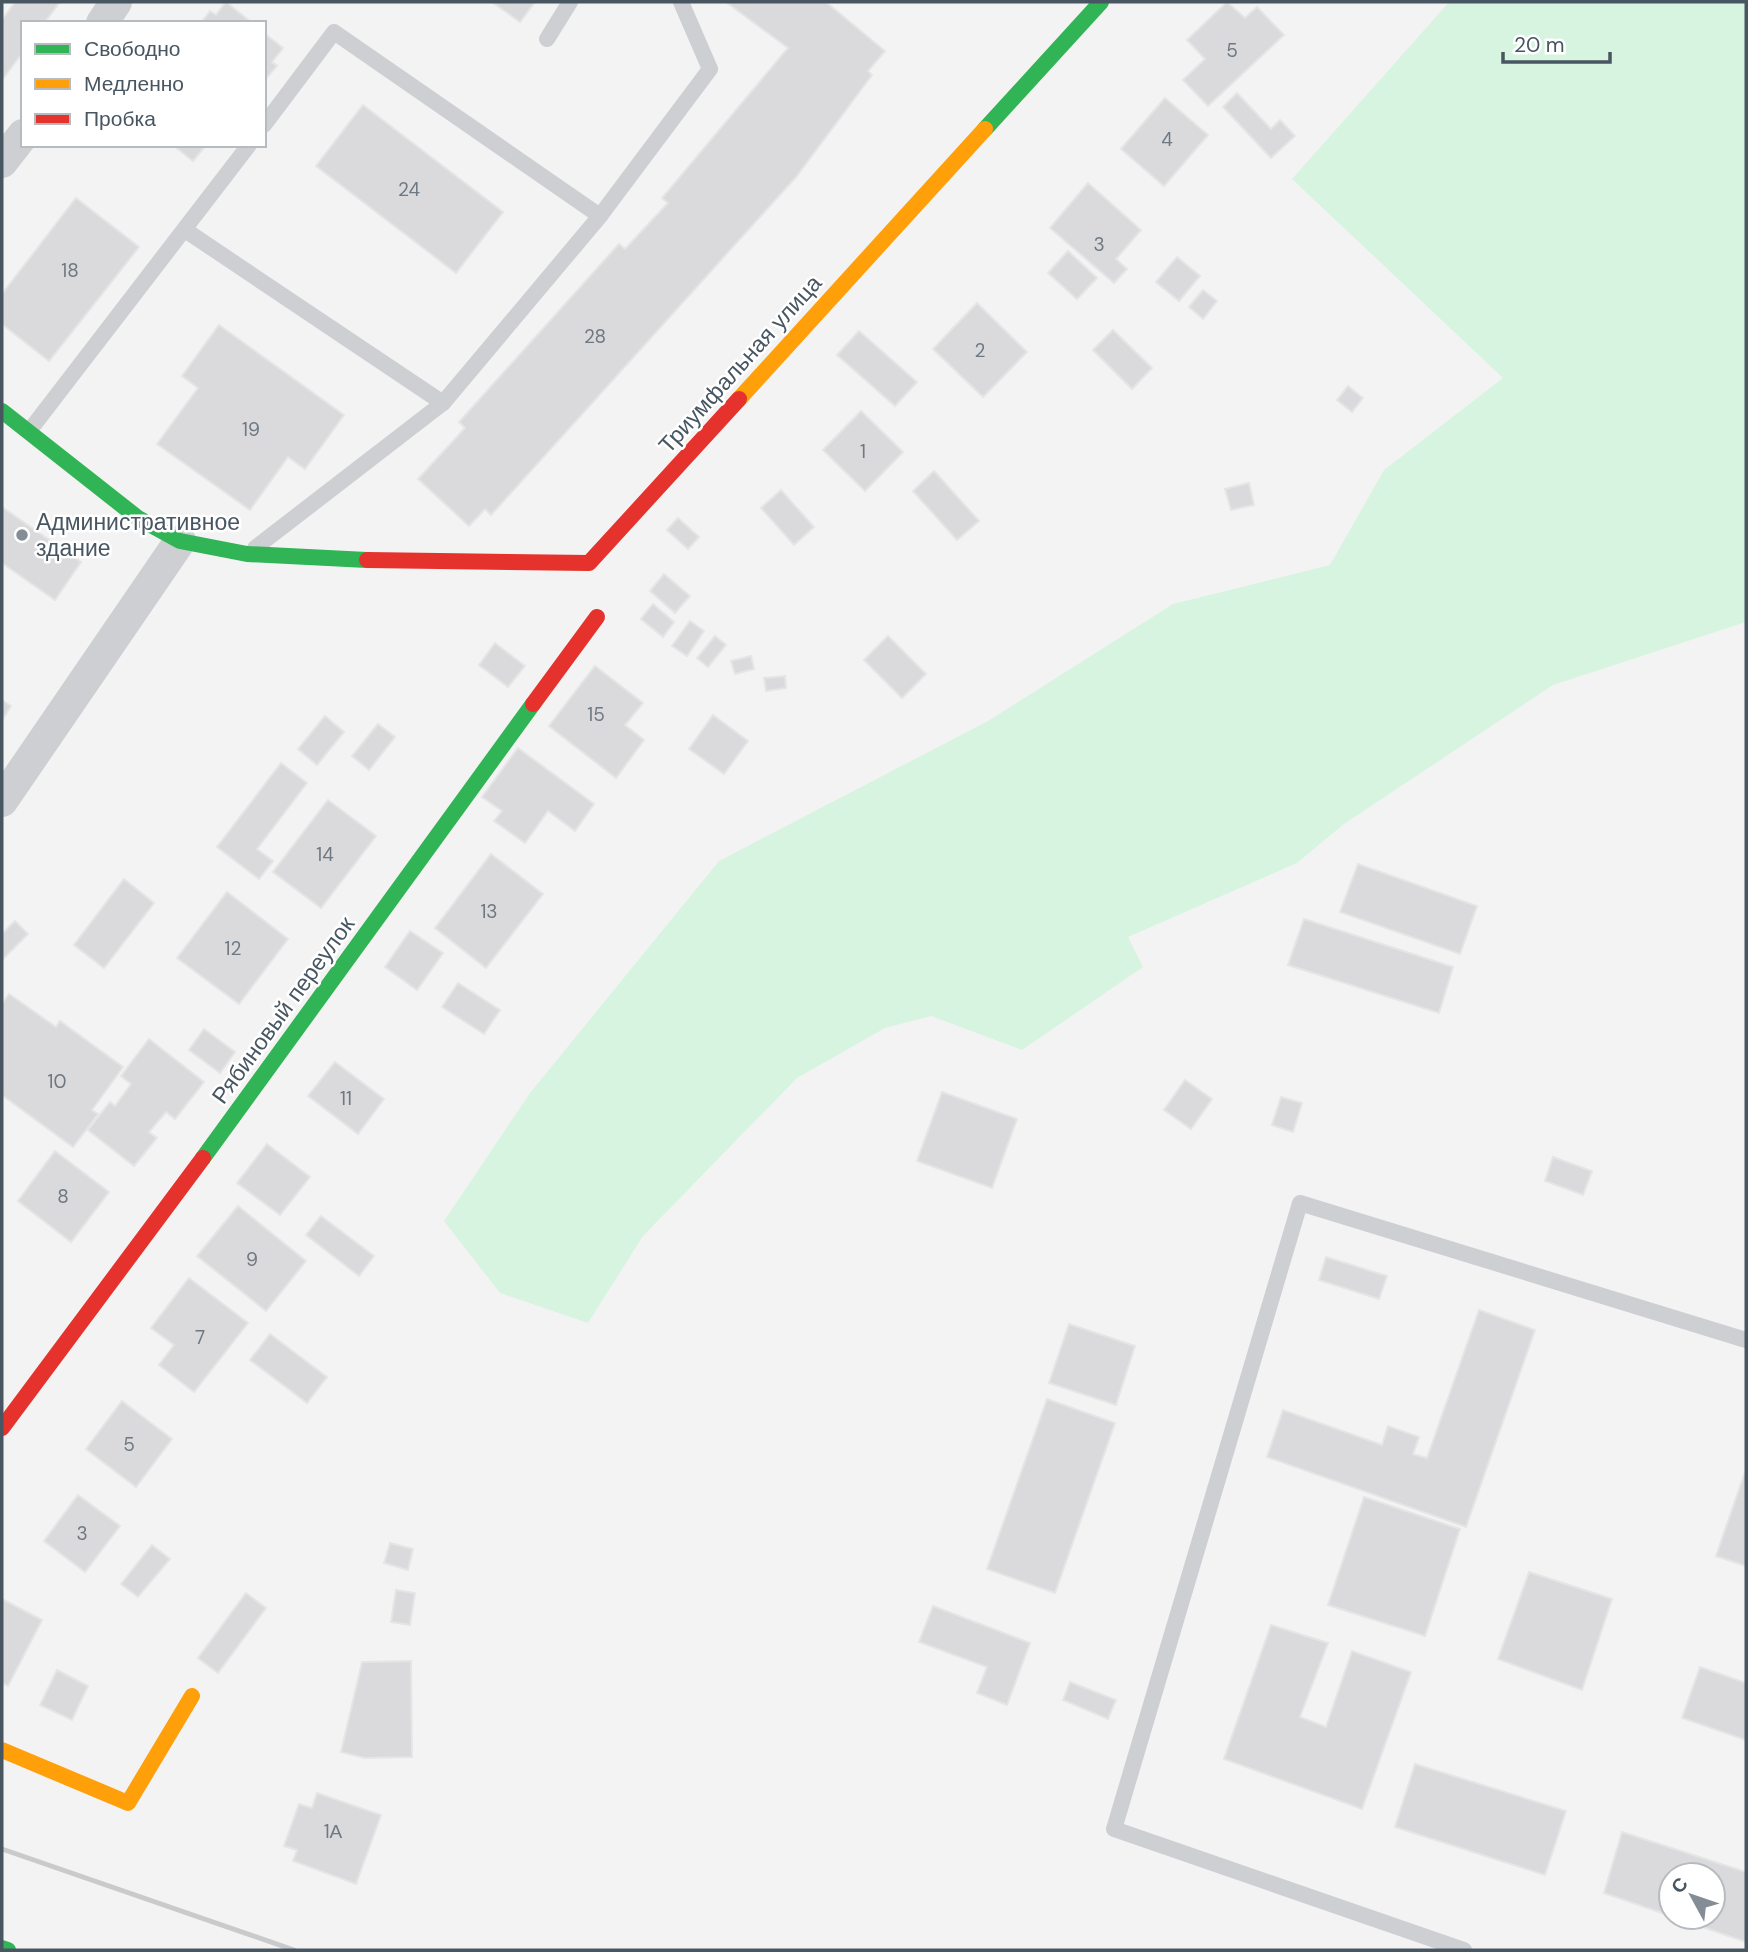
<svg xmlns="http://www.w3.org/2000/svg" width="1748" height="1952" viewBox="0 0 1748 1952" font-family="'DM Sans',sans-serif">
	<rect width="100%" height="100%" fill="#f4f3f3"/>
	<polygon fill="#d7f4e1" points="1449,2 1746,2 1746,622 1553,685 1344,824 1297,863 1128,937 1143,967 1022,1050 931,1016 885,1028 797,1078 643,1236 588,1323 500,1293 444,1221 530,1093 719,861 988,721 1173,604 1330,565 1384,470 1503,378 1292,179"/>
	<g fill="#dadadc" stroke="#e5e5e6" stroke-width="2">
		<polygon points="15,2 60,2 44,23 23,23 23,52 2,80 2,20"/>
		<polygon points="226,2 252,23 201,23 210,11 216,15"/>
		<polygon points="492,2 535,2 520,22"/>
		<polygon points="726,2 826,2 885,51 868,71 872,75 796,177 491,515 485,509 469,526 418,479 465,428 459,422 619,244 625,249 668,203 662,198 788,48"/>
		<polygon points="1227,2 1245,18 1257,7 1284,35 1208,106 1183,80 1205,59 1187,40"/>
		<polygon points="264,33 283,48 272,62 277,66 264,81"/>
		<polygon points="1237,93 1271,129 1280,120 1295,136 1271,158 1223,107"/>
		<polygon points="1165,98 1208,135 1164,186 1121,149"/>
		<polygon points="363,105 503,212 456,273 316,166"/>
		<polygon points="173,145 206,145 193,161"/>
		<polygon points="1088,183 1141,230 1116,259 1127,269 1114,283 1050,228"/>
		<polygon points="76,198 139,247 49,361 2,324 2,294"/>
		<polygon points="1068,251 1097,278 1077,299 1048,273"/>
		<polygon points="1177,257 1200,276 1179,301 1156,282"/>
		<polygon points="1203,290 1217,301 1203,319 1189,307"/>
		<polygon points="977,303 1027,352 983,397 933,349"/>
		<polygon points="219,325 344,415 305,469 288,457 250,510 157,444 198,388 182,376"/>
		<polygon points="1113,330 1152,368 1132,389 1093,350"/>
		<polygon points="859,331 917,382 895,406 837,355"/>
		<polygon points="1348,386 1363,398 1352,412 1337,400"/>
		<polygon points="861,411 903,452 865,491 823,450"/>
		<polygon points="934,471 979,521 957,540 913,491"/>
		<polygon points="1249,483 1254,505 1231,510 1225,489"/>
		<polygon points="781,490 814,527 794,545 761,508"/>
		<polygon points="2,507 81,562 55,600 2,563"/>
		<polygon points="678,518 699,537 688,549 667,530"/>
		<polygon points="664,574 690,596 675,613 650,591"/>
		<polygon points="653,604 674,622 663,637 641,619"/>
		<polygon points="690,621 704,631 687,656 672,646"/>
		<polygon points="715,636 726,645 708,667 697,658"/>
		<polygon points="888,636 926,674 902,698 864,660"/>
		<polygon points="495,643 525,666 508,687 479,665"/>
		<polygon points="751,656 754,669 735,674 731,661"/>
		<polygon points="595,666 643,703 625,725 644,740 616,778 549,726"/>
		<polygon points="785,676 786,688 766,691 764,678"/>
		<polygon points="2,700 11,706 2,720"/>
		<polygon points="713,715 748,741 724,774 689,749"/>
		<polygon points="325,716 344,732 317,765 298,749"/>
		<polygon points="378,724 395,737 369,770 352,756"/>
		<polygon points="518,748 594,804 575,831 548,811 525,843 494,821 502,811 482,797"/>
		<polygon points="281,763 307,783 257,849 273,861 259,879 217,847"/>
		<polygon points="328,800 376,836 321,908 273,872"/>
		<polygon points="491,854 543,894 486,968 435,928"/>
		<polygon points="1358,864 1477,906 1460,954 1340,912"/>
		<polygon points="124,879 154,903 104,968 74,945"/>
		<polygon points="227,892 288,939 239,1004 177,958"/>
		<polygon points="1304,919 1453,967 1439,1013 1288,965"/>
		<polygon points="15,921 28,934 2,960 2,934"/>
		<polygon points="410,931 443,953 417,990 385,967"/>
		<polygon points="458,983 500,1010 484,1034 442,1007"/>
		<polygon points="9,994 56,1027 60,1021 123,1067 92,1110 98,1114 73,1147 2,1095 2,1004"/>
		<polygon points="204,1029 235,1052 220,1073 189,1050"/>
		<polygon points="149,1039 204,1082 175,1119 166,1112 149,1132 157,1138 134,1166 88,1130 110,1102 115,1106 131,1084 121,1076"/>
		<polygon points="335,1062 384,1099 358,1134 308,1096"/>
		<polygon points="1185,1080 1212,1099 1191,1129 1164,1110"/>
		<polygon points="942,1092 1017,1119 992,1188 917,1161"/>
		<polygon points="1281,1097 1302,1103 1293,1132 1272,1125"/>
		<polygon points="267,1144 310,1177 280,1215 237,1183"/>
		<polygon points="55,1151 109,1192 71,1242 18,1201"/>
		<polygon points="1553,1157 1592,1171 1583,1195 1545,1181"/>
		<polygon points="238,1206 306,1261 266,1311 197,1256"/>
		<polygon points="321,1216 374,1256 359,1276 306,1235"/>
		<polygon points="1326,1257 1387,1276 1379,1299 1319,1280"/>
		<polygon points="189,1278 248,1323 194,1392 159,1365 174,1345 151,1328"/>
		<polygon points="1479,1310 1535,1330 1466,1527 1267,1457 1283,1410 1382,1445 1388,1426 1419,1437 1413,1454 1427,1458"/>
		<polygon points="1069,1324 1135,1346 1116,1405 1049,1383"/>
		<polygon points="270,1334 327,1377 307,1403 250,1360"/>
		<polygon points="1047,1399 1115,1423 1055,1593 987,1569"/>
		<polygon points="122,1401 172,1439 136,1487 86,1449"/>
		<polygon points="1745,1472 1746,1472 1746,1566 1716,1556"/>
		<polygon points="78,1495 120,1526 85,1572 44,1541"/>
		<polygon points="1364,1497 1460,1529 1425,1636 1328,1605"/>
		<polygon points="390,1543 413,1549 408,1570 384,1563"/>
		<polygon points="152,1545 170,1559 138,1597 121,1584"/>
		<polygon points="1529,1572 1612,1599 1582,1690 1498,1659"/>
		<polygon points="396,1590 415,1593 410,1625 391,1622"/>
		<polygon points="246,1593 266,1608 218,1673 198,1658"/>
		<polygon points="2,1599 42,1620 8,1686 2,1683"/>
		<polygon points="933,1606 1030,1643 1007,1705 977,1693 987,1667 919,1642"/>
		<polygon points="1271,1625 1328,1643 1300,1717 1326,1727 1352,1651 1411,1672 1362,1809 1224,1759"/>
		<polygon points="411,1661 412,1757 365,1758 341,1752 362,1662"/>
		<polygon points="1700,1667 1746,1683 1746,1740 1682,1718"/>
		<polygon points="57,1670 88,1686 72,1720 40,1705"/>
		<polygon points="1070,1682 1116,1700 1108,1719 1063,1700"/>
		<polygon points="1415,1764 1566,1811 1545,1875 1395,1827"/>
		<polygon points="317,1793 381,1815 356,1884 293,1861 297,1850 284,1846 299,1804 312,1808"/>
		<polygon points="1622,1832 1746,1872 1746,1942 1674,1917 1713,1917 1713,1875 1671,1875 1671,1916 1604,1893"/>
	</g>
	<g fill="none" stroke-linecap="round" stroke-linejoin="round">
		<g stroke="#cdcfd2" stroke-width="16">
			<polyline points="547,39 570,2"/>
			<polyline points="600,216 710,69 681,2"/>
			<polyline points="185,230 443,403"/>
			<polyline points="30,430 249,145"/>
			<polyline points="255,548 443,403 600,216 334,32 264,125"/>
			<polyline points="1464,1950 1114,1829 1300,1203 1746,1340"/>
		</g>
		<g stroke="#cdcfd2" stroke-width="32">
			<polyline points="102,23 116,2"/>
			<polyline points="2,162 23,135"/>
			<polyline points="2,801 180,541"/>
		</g>
		<g stroke="#30b455" stroke-width="16">
			<polyline points="985,129 1101,2"/>
			<polyline points="2,411 138,518 180,541 247,554 367,560"/>
			<polyline points="203,1158 533,704"/>
			<polyline points="2,1948 8,1950"/>
		</g>
		<g stroke="#ff9f0a" stroke-width="16">
			<polyline points="739,399 985,129"/>
			<polyline points="2,1750 128,1803 192,1696"/>
		</g>
		<g stroke="#e5322d" stroke-width="16">
			<polyline points="367,560 589,563 739,399"/>
			<polyline points="533,704 597,617"/>
			<polyline points="2,1428 203,1158"/>
		</g>
		<polyline stroke="#c8cacc" stroke-width="5" points="2,1849 294,1950"/>
	</g>
	<circle fill="#848d95" stroke="#fff" stroke-width="2.5" cx="22" cy="535" r="7"/>
	<g text-anchor="middle" stroke-width="5" stroke-linejoin="round" paint-order="stroke">
		<g font-size="19" fill="#6e7882">
			<text x="1232" y="57">5</text>
			<text x="1167" y="146">4</text>
			<text x="409" y="196">24</text>
			<text x="1099" y="251">3</text>
			<text x="70" y="277">18</text>
			<text x="595" y="343">28</text>
			<text x="980" y="357">2</text>
			<text x="251" y="436">19</text>
			<text x="863" y="458">1</text>
			<text x="596" y="721">15</text>
			<text x="325" y="861">14</text>
			<text x="489" y="918">13</text>
			<text x="233" y="955">12</text>
			<text x="57" y="1088">10</text>
			<text x="346" y="1105">11</text>
			<text x="63" y="1203">8</text>
			<text x="252" y="1266">9</text>
			<text x="200" y="1344">7</text>
			<text x="129" y="1451">5</text>
			<text x="82" y="1540">3</text>
			<text x="333" y="1838">1А</text>
		</g>
		<g font-size="23" fill="#485662" stroke="#fff">
			<text transform="translate(740 364) rotate(-48)" y="8">Триумфальная улица</text>
			<text transform="translate(283 1010) rotate(-54)" y="8">Рябиновый переулок</text>
		</g>
		<g font-size="23" fill="#485662" stroke="#fff" text-anchor="start">
			<text x="36" y="530">Административное<tspan x="36" dy="26">здание</tspan></text>
		</g>
	</g>
	<rect width="1748" height="1952" fill="none" stroke="#485662" stroke-width="7"/>
	<rect x="21" y="21" width="245" height="126" fill="#ffffff" stroke="#b6bbc0" stroke-width="2"/>
	<rect x="35" y="44" width="35" height="10" fill="#30b455" stroke="#b6bbc0" stroke-width="2"/>
	<text x="84" y="56" font-size="21" fill="#485662">Свободно</text>
	<rect x="35" y="79" width="35" height="10" fill="#ff9f0a" stroke="#b6bbc0" stroke-width="2"/>
	<text x="84" y="91" font-size="21" fill="#485662">Медленно</text>
	<rect x="35" y="114" width="35" height="10" fill="#e5322d" stroke="#b6bbc0" stroke-width="2"/>
	<text x="84" y="126" font-size="21" fill="#485662">Пробка</text>
	<g transform="translate(1692 1896) rotate(310)"><circle r="33" fill="#ffffff" stroke="#b6bbc0" stroke-width="2"/>
	<path d="M0-5L12 26L0 18L-12 26Z" fill="#848d95"/>
	<text y="-10" font-size="19" font-weight="bold" text-anchor="middle" fill="#485662">С</text>
	</g>
	<path d="M1503 52v10h107v-10" fill="none" stroke="#485662" stroke-width="3.5"/>
	<text x="1514" y="52" font-size="21" fill="#485662" stroke="#ffffff" stroke-width="5" paint-order="stroke">20 m</text>
</svg>
